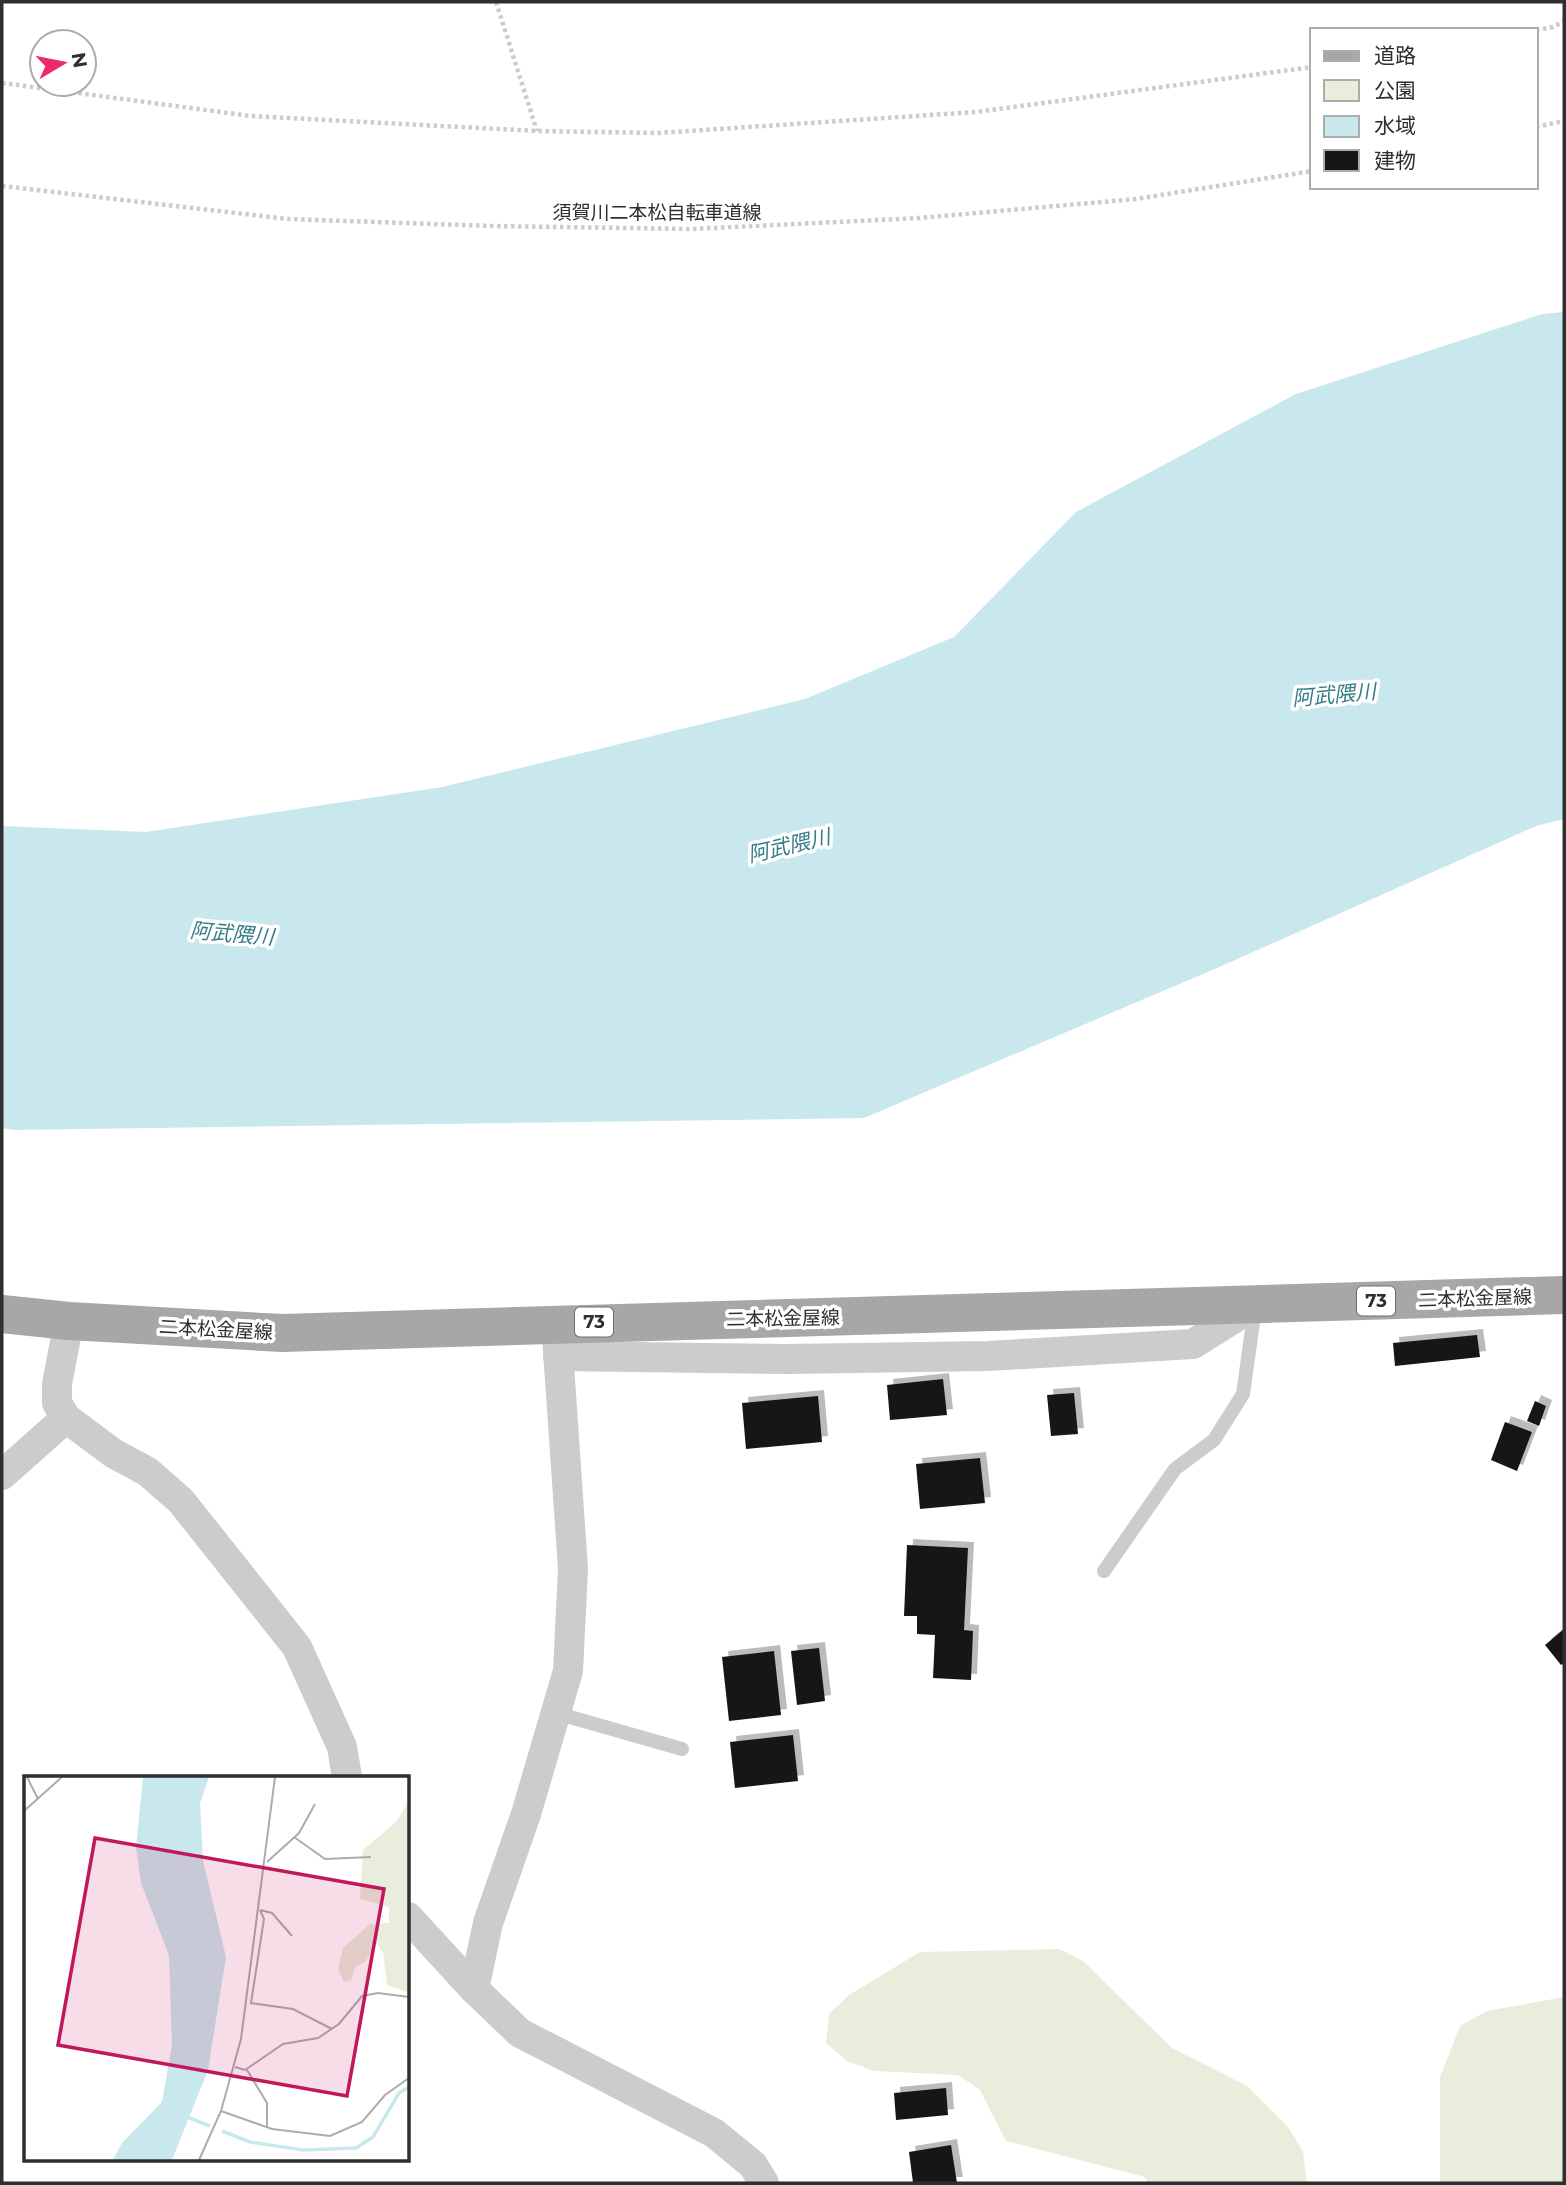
<svg xmlns="http://www.w3.org/2000/svg" width="1566" height="2185" viewBox="0 0 1566 2185" font-family="Montserrat,'Noto Sans JP',sans-serif">
	<defs>
		<filter id="shadow"><feDropShadow dx="6" dy="-6" stdDeviation="0" flood-color="#0004"/></filter>
	</defs>
	<rect width="100%" height="100%" fill="#fff"/>
	<g fill="#e9eddc">
		<polygon points="1059,1949 1083,1961 1172,2048 1247,2086 1288,2127 1303,2152 1307,2183 1148,2183 1145,2177 1006,2141 980,2090 958,2075 874,2071 847,2061 826,2043 829,2014 849,1995 920,1952"/>
		<polygon points="1564,1997 1564,2183 1440,2183 1440,2077 1460,2026 1487,2011"/>
	</g>
	<polygon fill="#c8e8ed" points="1564,312 1564,819 1536,826 1217,968 864,1118 14,1130 2,1128 2,826 146,832 442,787 805,699 954,637 1076,512 1296,394 1542,314"/>
	<g fill="#161616" filter="url(#shadow)">
		<polygon points="1477,1335 1480,1357 1395,1366 1393,1343"/>
		<polygon points="943,1379 947,1415 890,1420 887,1385"/>
		<polygon points="1074,1393 1078,1434 1051,1436 1047,1395"/>
		<polygon points="818,1396 822,1442 746,1449 742,1403"/>
		<polygon points="1535,1401 1546,1406 1539,1426 1527,1421"/>
		<polygon points="1505,1422 1532,1432 1517,1471 1491,1460"/>
		<polygon points="980,1458 985,1503 920,1509 916,1464"/>
		<polygon points="907,1545 968,1548 964,1630 973,1631 971,1680 933,1678 935,1635 917,1634 917,1616 904,1616"/>
		<polygon points="1564,1629 1564,1663 1561,1665 1545,1645"/>
		<polygon points="819,1648 825,1701 797,1705 791,1651"/>
		<polygon points="774,1651 781,1715 729,1721 722,1657"/>
		<polygon points="793,1735 798,1781 735,1788 730,1742"/>
		<polygon points="946,2088 948,2115 896,2120 894,2093"/>
		<polygon points="951,2145 957,2183 913,2183 909,2152"/>
	</g>
	<g fill="none" stroke-linecap="round" stroke-linejoin="round">
		<g stroke="#ccc" stroke-width="4.5" stroke-dasharray="3.5 3.5" stroke-linecap="butt">
			<polyline points="496,2 537,131"/>
			<polyline points="1536,30 1553,27 1564,21"/>
			<polyline points="2,83 251,116 537,131 658,133 976,112 1312,67"/>
			<polyline points="1536,127 1564,121"/>
			<polyline points="2,186 288,219 492,226 692,229 919,218 1136,199 1312,171"/>
		</g>
		<g stroke="#ccc" stroke-width="14">
			<polyline points="1104,1571 1175,1469 1214,1440 1243,1394 1255,1308"/>
			<polyline points="556,1713 682,1749"/>
		</g>
		<g stroke="#ccc" stroke-width="30">
			<polyline points="69,1321 57,1384 57,1403 66,1418 113,1453 148,1472 181,1501 297,1647 342,1747 347,1777"/>
			<polyline points="558,1356 787,1359 988,1356 1193,1344 1255,1305"/>
			<polyline points="2,1475 66,1418"/>
			<polyline points="408,1917 474,1989 520,2033 714,2133 753,2165 764,2183"/>
			<polyline points="474,1989 488,1923 526,1814 568,1671 573,1569 557,1336"/>
		</g>
		<polyline stroke="#a7a7a7" stroke-width="38" points="2,1314 69,1321 282,1333 1564,1295"/>
	</g>
	<g text-anchor="middle" stroke-width="7" stroke-linejoin="round" paint-order="stroke">
		<g fill="#fff" stroke="#6d6d6d" stroke-width="2">
			<rect x="1357" y="1286.5" width="38" height="29" rx="5"/>
			<rect x="575" y="1307.5" width="38" height="29" rx="5"/>
		</g>
		<g font-size="18" font-weight="bold" fill="#2f2f2f">
			<text x="1376" y="1307">73</text>
			<text x="594" y="1328">73</text>
		</g>
		<g font-size="19" fill="#2f2f2f" stroke="#fff">
			<text x="657" y="219">須賀川二本松自転車道線</text>
			<text transform="translate(1475 1298) rotate(-2)" y="7">二本松金屋線</text>
			<text transform="translate(783 1318) rotate(-1)" y="7">二本松金屋線</text>
			<text transform="translate(216 1329) rotate(3)" y="7">二本松金屋線</text>
		</g>
		<g font-size="21" font-style="italic" fill="#357d88" stroke="#fff">
			<text transform="translate(1334 695) rotate(-5)" y="7">阿武隈川</text>
			<text transform="translate(789 846) rotate(-13)" y="7">阿武隈川</text>
			<text transform="translate(232 934) rotate(5)" y="7">阿武隈川</text>
		</g>
	</g>
	<g transform="translate(24 1776)">
		<rect width="385" height="385" fill="#fff"/>
		<path d="M385 24V217L363 209 359 176 353 167 341 186 331 191 327 205 320 206 314 193 319 172 346 148 365 147V131L336 123 339 74 373 45Z" fill="#e9eddc"/>
		<path d="M119 1H185L176 27 179 85 202 181 184 294 148 384H89L98 367 138 326 148 269 145 179 117 107 112 72Z" fill="#c8e8ed"/>
		<path fill="none" stroke="#c8e8ed" stroke-width="3.5" d="M153 337 186 350M198 355 226 366 279 374 332 372 349 361 375 317 385 311"/>
		<path fill="none" stroke="#acacac" stroke-width="2" d="M3 1 14 23M0 35 38 1M270 61 301 83 347 81M243 86 275 57 291 28M236 134 248 137 268 160M226 227 269 233 308 253M227 227 240 143 236 134M211 291 221 294 259 268 294 262 315 248 338 220 354 217 385 221M223 294 243 327V351M197 335 248 353 306 360 338 346 361 319 385 302M175 384 197 335 217 263 251 1"/>
		<path fill="#c2185b" fill-opacity="0.15" stroke="#c2185b" stroke-width="3.5" d="M71 62 360 113 323 320 34 269Z"/>
		<rect width="385" height="385" fill="none" stroke="#2f2f2f" stroke-width="3.5"/>
	</g>
	<rect width="1566" height="2185" fill="none" stroke="#2f2f2f" stroke-width="7"/>
	<rect x="1310" y="28" width="228" height="161" fill="#ffffff" stroke="#acacac" stroke-width="2"/>
	<rect x="1324" y="51" width="35" height="10" fill="#a7a7a7" stroke="#acacac" stroke-width="2"/>
	<text x="1374" y="63" font-size="21" fill="#2f2f2f">道路</text>
	<rect x="1324" y="80" width="35" height="21" fill="#e9eddc" stroke="#acacac" stroke-width="2"/>
	<text x="1374" y="98" font-size="21" fill="#2f2f2f">公園</text>
	<rect x="1324" y="116" width="35" height="21" fill="#c8e8ed" stroke="#acacac" stroke-width="2"/>
	<text x="1374" y="133" font-size="21" fill="#2f2f2f">水域</text>
	<rect x="1324" y="150" width="35" height="21" fill="#161616" stroke="#acacac" stroke-width="2"/>
	<text x="1374" y="168" font-size="21" fill="#2f2f2f">建物</text>
	<g transform="translate(63 63) rotate(80)"><circle r="33" fill="#ffffff" stroke="#acacac" stroke-width="2"/>
	<path d="M0-5L12 26L0 18L-12 26Z" fill="#ec2b6b"/>
	<text y="-10" font-size="19" font-weight="bold" text-anchor="middle" fill="#2f2f2f">N</text>
	</g>
</svg>
